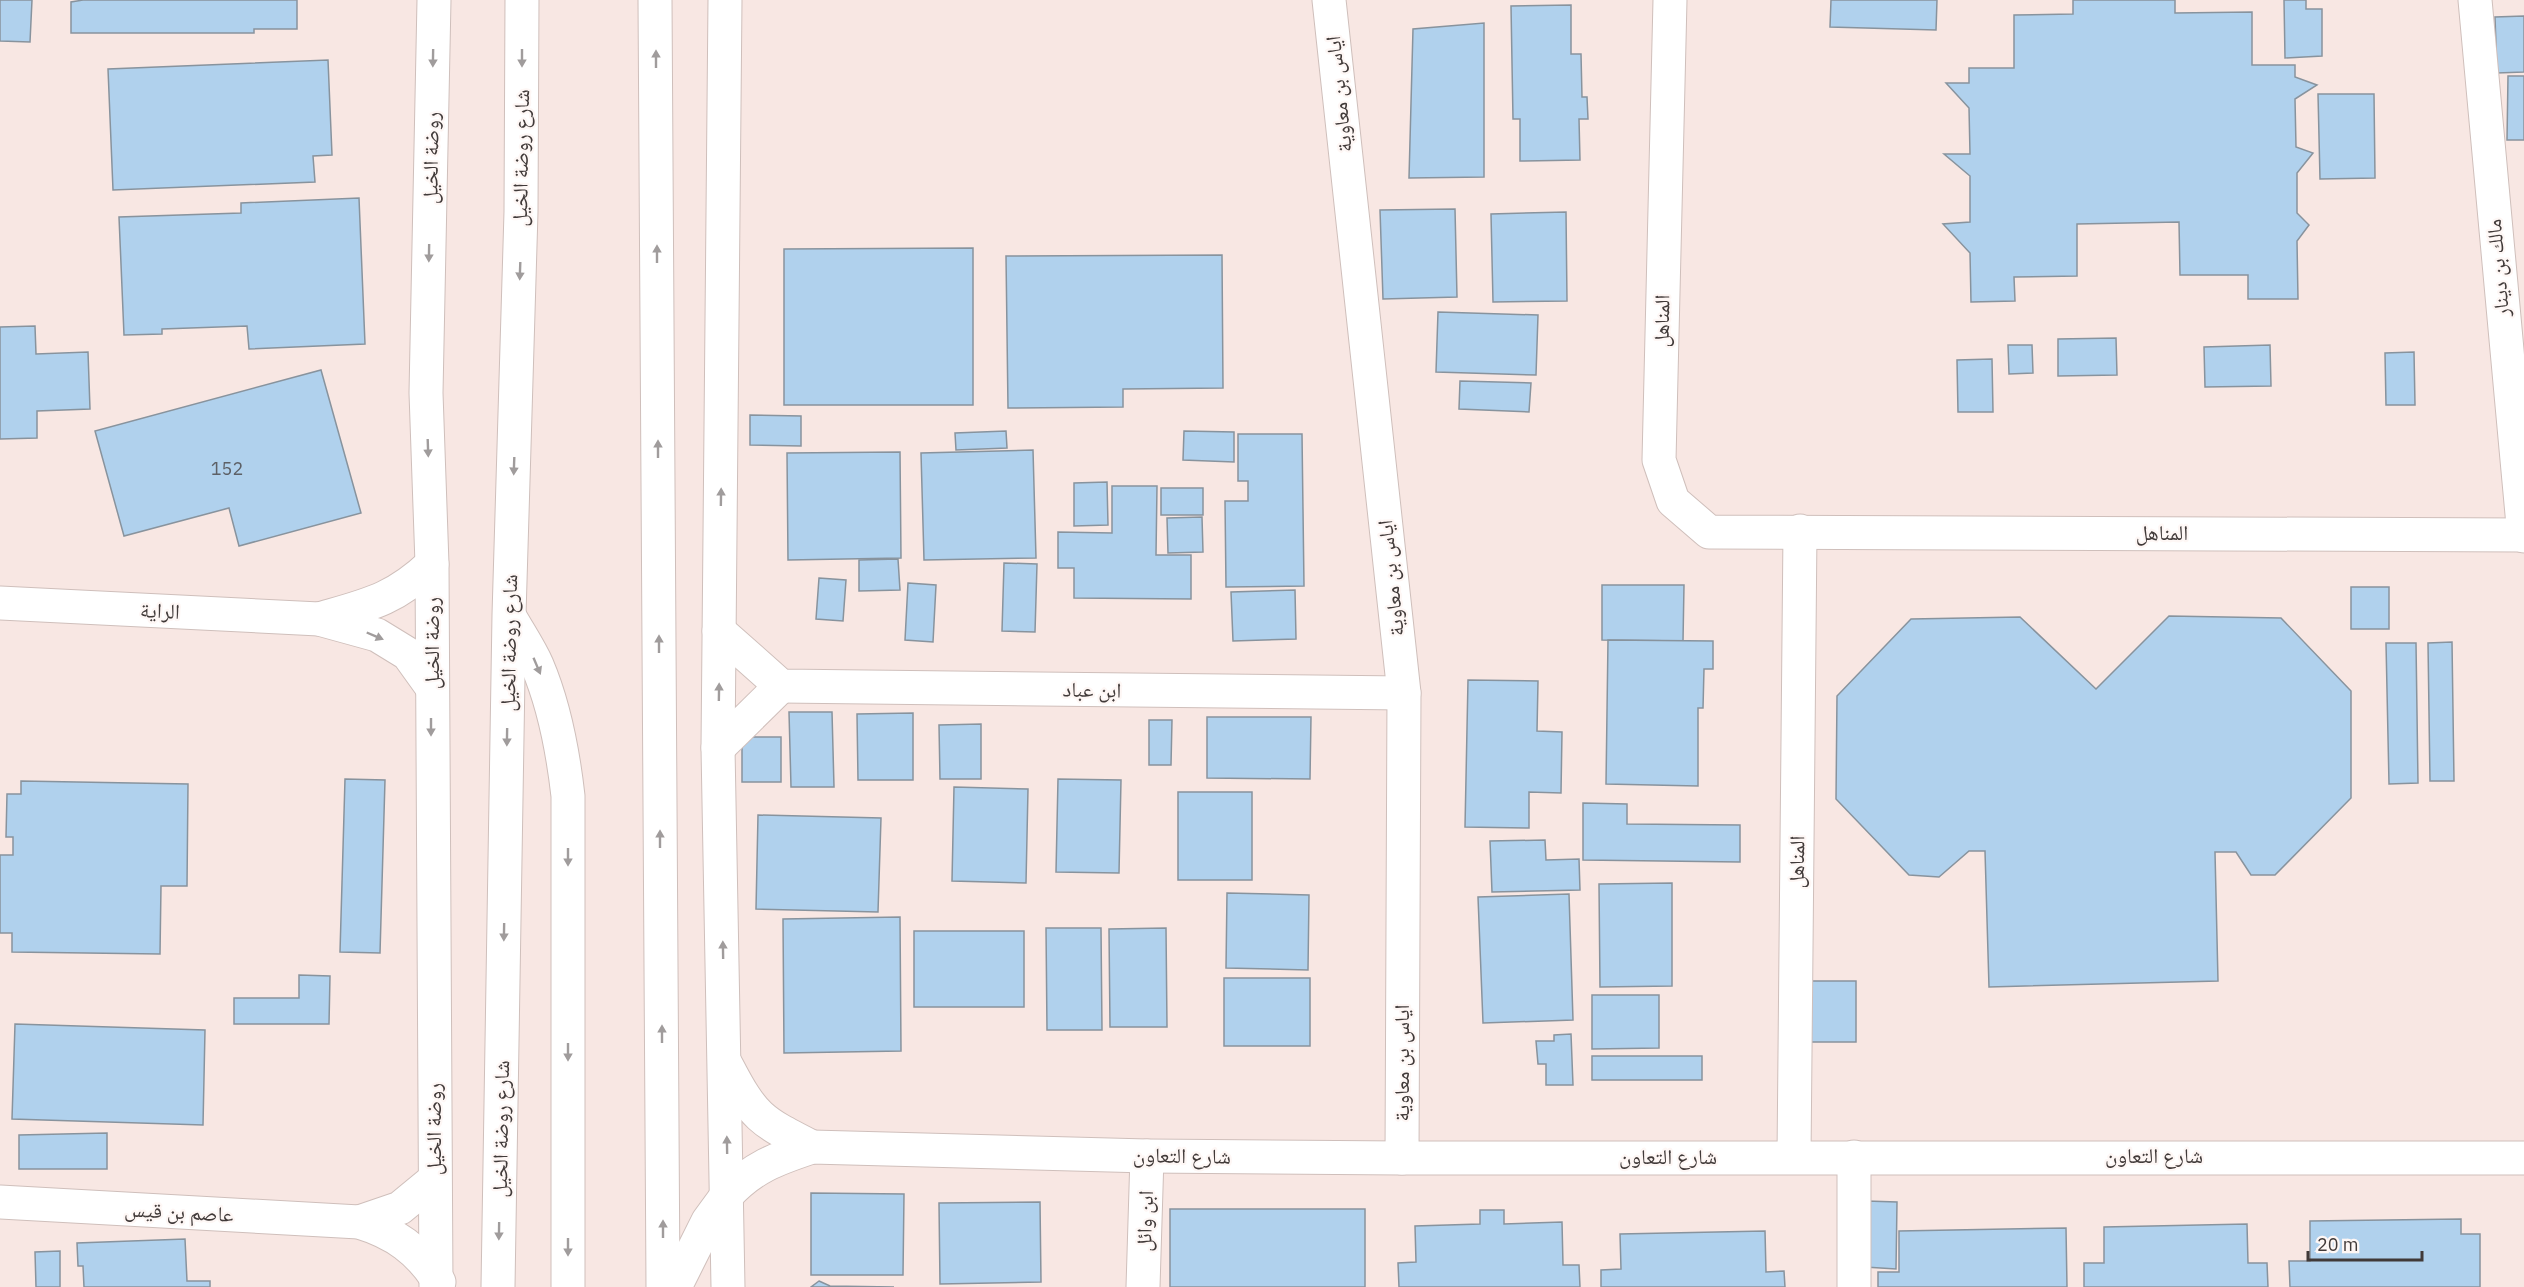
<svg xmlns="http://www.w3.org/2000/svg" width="2524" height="1287" viewBox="0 0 2524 1287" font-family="'IBM Plex Sans','Noto Naskh Arabic',sans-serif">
	<rect width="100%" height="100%" fill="#f8e7e3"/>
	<g fill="#b0d1ed" stroke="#88939d" stroke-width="1.5">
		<polygon points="0,0 32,0 30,42 0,41"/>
		<polygon points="83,0 297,0 297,29 254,29 254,33 71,33 71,2"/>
		<polygon points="1831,0 1937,0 1936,30 1830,27"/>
		<polygon points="2073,0 2175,0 2175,13 2252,12 2252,65 2295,65 2295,77 2317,85 2295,99 2296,147 2313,153 2297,173 2297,213 2309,225 2297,241 2298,299 2248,299 2248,275 2180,275 2179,222 2077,224 2077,276 2014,277 2015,301 1971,302 1970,253 1943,224 1970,222 1970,176 1944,154 1970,154 1969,108 1946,83 1969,83 1969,68 2014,68 2014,15 2073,14"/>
		<polygon points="2284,0 2306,0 2306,9 2322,9 2322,56 2285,58"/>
		<polygon points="1571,5 1571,54 1581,54 1582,97 1587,97 1588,119 1579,119 1580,160 1520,161 1520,119 1513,119 1511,6"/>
		<polygon points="2524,16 2524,72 2497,73 2495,17"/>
		<polygon points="1484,23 1484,177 1409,178 1413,29"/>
		<polygon points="328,60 332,155 313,156 315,182 113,190 108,69"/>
		<polygon points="2508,76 2524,76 2524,140 2507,140"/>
		<polygon points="2318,94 2374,94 2375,178 2320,179"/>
		<polygon points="359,198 365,344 249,349 247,326 162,329 162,334 124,335 119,217 241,213 241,203"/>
		<polygon points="1455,209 1457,297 1383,299 1380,210"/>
		<polygon points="1566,212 1567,301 1493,302 1491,214"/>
		<polygon points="973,248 973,405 784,405 784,249"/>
		<polygon points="1222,255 1223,388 1123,389 1123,407 1008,408 1006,256"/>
		<polygon points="1438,312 1538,315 1536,375 1436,372"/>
		<polygon points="35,326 36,354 88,352 90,409 37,411 37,438 0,439 0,327"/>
		<polygon points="2116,338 2117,375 2058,376 2058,339"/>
		<polygon points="2008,345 2032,345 2033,373 2009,374"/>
		<polygon points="2270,345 2271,386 2205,387 2204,347"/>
		<polygon points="2414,352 2415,405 2386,405 2385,353"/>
		<polygon points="1992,359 1993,412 1958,412 1957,360"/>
		<polygon points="321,370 361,513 239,546 229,508 124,536 95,431"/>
		<polygon points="1460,381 1531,383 1529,412 1459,409"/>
		<polygon points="750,415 801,416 801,446 750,445"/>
		<polygon points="1006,431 1007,448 956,450 955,433"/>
		<polygon points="1184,431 1234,432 1234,462 1183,460"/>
		<polygon points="1238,434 1302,434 1304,586 1226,587 1225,501 1248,501 1248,481 1238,481"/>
		<polygon points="1033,450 1036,558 924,560 921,453"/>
		<polygon points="900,452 901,558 788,560 787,453"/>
		<polygon points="1107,482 1108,525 1074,526 1074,483"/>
		<polygon points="1112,486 1157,486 1156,555 1191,555 1191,599 1074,598 1074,568 1058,568 1058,532 1112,533"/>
		<rect x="1161" y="488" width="42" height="27"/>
		<polygon points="1202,517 1203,552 1168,553 1167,518"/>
		<polygon points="898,559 900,590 859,591 859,560"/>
		<polygon points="1004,563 1037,564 1035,632 1002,631"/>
		<polygon points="819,578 846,580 843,621 816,619"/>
		<polygon points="908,583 936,585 933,642 905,640"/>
		<polygon points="1602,585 1684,585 1683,641 1602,640"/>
		<rect x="2351" y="587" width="38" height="42"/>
		<polygon points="1295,590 1296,639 1233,641 1231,592"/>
		<polygon points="2169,616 2281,618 2351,691 2351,798 2275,875 2251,875 2236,852 2215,852 2218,981 1989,987 1985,851 1969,851 1939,877 1909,875 1836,799 1837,696 1911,619 2020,617 2096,689"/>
		<polygon points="1608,640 1713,641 1713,669 1704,669 1703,708 1698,708 1698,786 1606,784"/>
		<polygon points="2452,642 2454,781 2430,781 2428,643"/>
		<polygon points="2386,643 2416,643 2418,783 2389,784"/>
		<polygon points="1468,680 1538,681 1537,731 1562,732 1561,793 1529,792 1529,828 1465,827"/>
		<polygon points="789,712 832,712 834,787 791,787"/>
		<polygon points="913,713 913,780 858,780 857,714"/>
		<polygon points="1207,717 1311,717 1310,779 1207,778"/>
		<polygon points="1149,720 1172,720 1171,765 1149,765"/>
		<polygon points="981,724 981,779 940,779 939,725"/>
		<rect x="742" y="737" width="39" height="45"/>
		<polygon points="345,779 385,780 380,953 340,952"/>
		<polygon points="1058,779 1121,780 1119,873 1056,872"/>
		<polygon points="21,781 188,784 187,886 161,886 160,954 12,952 12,933 0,933 0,855 13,855 13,837 6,837 7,794 21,794"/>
		<polygon points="954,787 1028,789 1026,883 952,881"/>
		<rect x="1178" y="792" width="74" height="88"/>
		<polygon points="1583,803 1627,804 1627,824 1740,825 1740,862 1583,860"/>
		<polygon points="758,815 881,818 878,912 756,909"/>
		<polygon points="1545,840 1546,860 1579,859 1580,890 1492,892 1490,841"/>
		<polygon points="1672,883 1672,986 1600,987 1599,884"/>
		<polygon points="1227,893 1309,895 1308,970 1226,968"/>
		<polygon points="1569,894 1573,1020 1483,1023 1478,897"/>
		<polygon points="900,917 901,1051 784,1053 783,919"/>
		<polygon points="1046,928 1101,928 1102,1030 1047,1030"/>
		<polygon points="1166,928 1167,1027 1110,1027 1109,929"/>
		<rect x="914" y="931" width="110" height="76"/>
		<polygon points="299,975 330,976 329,1024 234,1024 234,998 299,998"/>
		<rect x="1224" y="978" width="86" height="68"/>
		<rect x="1807" y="981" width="49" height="61"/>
		<polygon points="1592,995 1659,995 1659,1048 1592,1049"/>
		<polygon points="15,1024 205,1030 203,1125 12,1119"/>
		<polygon points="1571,1034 1573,1085 1546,1085 1546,1064 1538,1064 1536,1041 1554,1041 1554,1035"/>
		<rect x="1592" y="1056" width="110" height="24"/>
		<polygon points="107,1133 107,1169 19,1169 19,1135"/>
		<polygon points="811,1193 904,1194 903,1275 811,1275"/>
		<polygon points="1866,1201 1897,1202 1896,1269 1865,1267"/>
		<polygon points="1040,1202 1041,1282 940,1284 939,1203"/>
		<rect x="1170" y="1209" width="195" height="78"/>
		<polygon points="1480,1210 1504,1210 1504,1224 1562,1222 1563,1265 1579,1265 1580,1287 1399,1287 1398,1263 1416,1262 1415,1226 1480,1224"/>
		<polygon points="2461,1219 2461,1234 2480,1234 2480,1287 2290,1287 2289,1261 2310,1261 2310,1221"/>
		<polygon points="2247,1224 2248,1263 2267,1263 2268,1287 2084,1287 2084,1263 2104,1263 2104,1227"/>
		<polygon points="2066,1228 2067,1287 1878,1287 1878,1272 1899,1272 1899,1231"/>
		<polygon points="1765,1231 1766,1272 1784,1271 1785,1287 1601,1287 1601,1270 1621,1269 1620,1234"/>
		<polygon points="185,1239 187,1281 210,1281 210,1287 84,1287 83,1266 78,1266 77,1243"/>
		<polygon points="60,1251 60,1287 36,1287 35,1252"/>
		<polygon points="819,1281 830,1286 894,1287 811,1287"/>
	</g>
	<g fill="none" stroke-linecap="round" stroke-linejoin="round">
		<g stroke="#cfbfbb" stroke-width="35">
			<g id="street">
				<polyline points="434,0 426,393 432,564 436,1287"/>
				<polyline points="725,0 718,748 728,1287"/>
				<polyline points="1329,0 1404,693 1402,1158"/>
				<polyline points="1670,0 1659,460 1673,501 1709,532 2524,535"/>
				<polyline points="2475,0 2524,536"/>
				<polyline points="0,603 319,619 377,635 408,654 431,686"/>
				<path d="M319 619C368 605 394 600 432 564"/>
				<polyline points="719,631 781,686 1404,693"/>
				<polyline points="718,748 781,686"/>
				<path d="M727 1066C754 1118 761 1121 812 1147"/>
				<polyline points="1794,1157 1800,531"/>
				<path d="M727 1195C753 1167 776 1159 812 1147L1147 1156 1402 1158H2524"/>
				<path d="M0 1202 359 1222C395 1233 419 1250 439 1282"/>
				<polyline points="359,1222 400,1208 434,1180"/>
				<polyline points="1143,1287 1147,1156"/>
				<polyline points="1854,1287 1854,1157"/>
			</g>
		</g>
		<g stroke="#cfbfbb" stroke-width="35">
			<g id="primary">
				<polyline points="655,0 663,1287"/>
				<path d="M510 617C519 633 530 649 537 665 555 707 563 752 568 796V1287"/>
				<polyline points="498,1287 509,615 521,212 522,0"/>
				<polyline points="675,1287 708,1221 727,1195"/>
			</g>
		</g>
		<use href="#street" stroke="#fff" stroke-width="33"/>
		<use href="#primary" stroke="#fff" stroke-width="33"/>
	</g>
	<defs><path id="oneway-solid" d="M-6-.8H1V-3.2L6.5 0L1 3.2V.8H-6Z" transform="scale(1.5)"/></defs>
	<g fill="#a09c9c">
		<use href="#oneway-solid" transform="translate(433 58) rotate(91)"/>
		<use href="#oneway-solid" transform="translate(522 58) rotate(90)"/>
		<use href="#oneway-solid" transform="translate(656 59) rotate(-90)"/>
		<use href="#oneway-solid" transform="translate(429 253) rotate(91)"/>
		<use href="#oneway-solid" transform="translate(657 254) rotate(-90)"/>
		<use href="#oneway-solid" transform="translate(520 271) rotate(92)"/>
		<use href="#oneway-solid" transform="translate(428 448) rotate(88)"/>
		<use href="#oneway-solid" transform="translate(658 449) rotate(-90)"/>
		<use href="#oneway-solid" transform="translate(514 466) rotate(92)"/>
		<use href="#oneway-solid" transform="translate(721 497) rotate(-89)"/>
		<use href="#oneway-solid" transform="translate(375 636) rotate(23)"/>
		<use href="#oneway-solid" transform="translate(659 644) rotate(-90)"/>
		<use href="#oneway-solid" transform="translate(537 666) rotate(67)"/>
		<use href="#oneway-solid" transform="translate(719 692) rotate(-89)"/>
		<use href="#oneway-solid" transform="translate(431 727) rotate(90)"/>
		<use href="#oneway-solid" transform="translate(507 737) rotate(91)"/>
		<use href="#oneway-solid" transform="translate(660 839) rotate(-90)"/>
		<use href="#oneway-solid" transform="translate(568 857) rotate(90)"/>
		<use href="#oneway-solid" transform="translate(504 932) rotate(91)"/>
		<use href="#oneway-solid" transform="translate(723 950) rotate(-91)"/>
		<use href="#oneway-solid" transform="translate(662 1034) rotate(-90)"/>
		<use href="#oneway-solid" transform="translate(568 1052) rotate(90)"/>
		<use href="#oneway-solid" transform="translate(727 1145) rotate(-91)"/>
		<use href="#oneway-solid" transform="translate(663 1229) rotate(-90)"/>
		<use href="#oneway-solid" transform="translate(499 1231) rotate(91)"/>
		<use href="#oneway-solid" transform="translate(568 1247) rotate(90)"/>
	</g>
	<g text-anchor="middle" stroke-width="4.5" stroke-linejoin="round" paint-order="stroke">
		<g font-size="18" fill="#5d6066">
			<text x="227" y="475">152</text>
		</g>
		<g font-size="21" fill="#413a39" stroke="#fef7f5">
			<text transform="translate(1339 94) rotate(-96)" y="7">اياس بن معاوية</text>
			<text transform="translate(431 158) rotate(-89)" y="7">روضة الخيل</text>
			<text transform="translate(521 158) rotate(-89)" y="7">شارع روضة الخيل</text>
			<text transform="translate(2498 268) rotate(-95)" y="7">مالك بن دينار</text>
			<text transform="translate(1662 321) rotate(-89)" y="7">المناهل</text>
			<text x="2162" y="540">المناهل</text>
			<text transform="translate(1391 578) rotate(-96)" y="7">اياس بن معاوية</text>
			<text transform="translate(160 611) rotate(3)" y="7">الراية</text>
			<text transform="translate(432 643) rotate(-90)" y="7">روضة الخيل</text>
			<text transform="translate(509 643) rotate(-89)" y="7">شارع روضة الخيل</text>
			<text transform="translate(1092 690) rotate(1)" y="7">ابن عباد</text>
			<text transform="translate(1797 862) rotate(-89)" y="7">المناهل</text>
			<text transform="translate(1402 1063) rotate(-90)" y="7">اياس بن معاوية</text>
			<text transform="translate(434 1129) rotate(-90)" y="7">روضة الخيل</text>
			<text transform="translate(501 1129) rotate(-89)" y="7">شارع روضة الخيل</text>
			<text transform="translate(1182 1156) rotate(1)" y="7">شارع التعاون</text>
			<text x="2154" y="1163">شارع التعاون</text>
			<text x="1668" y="1164">شارع التعاون</text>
			<text transform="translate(179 1212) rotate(3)" y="7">عاصم بن قيس</text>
			<text transform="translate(1145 1221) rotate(-88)" y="7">ابن وائل</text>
		</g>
	</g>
	<path d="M2308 1251v9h114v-9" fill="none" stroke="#413a39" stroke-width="3"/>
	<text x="2317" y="1251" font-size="18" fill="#413a39" stroke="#fef7f5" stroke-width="4.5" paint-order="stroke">20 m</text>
</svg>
